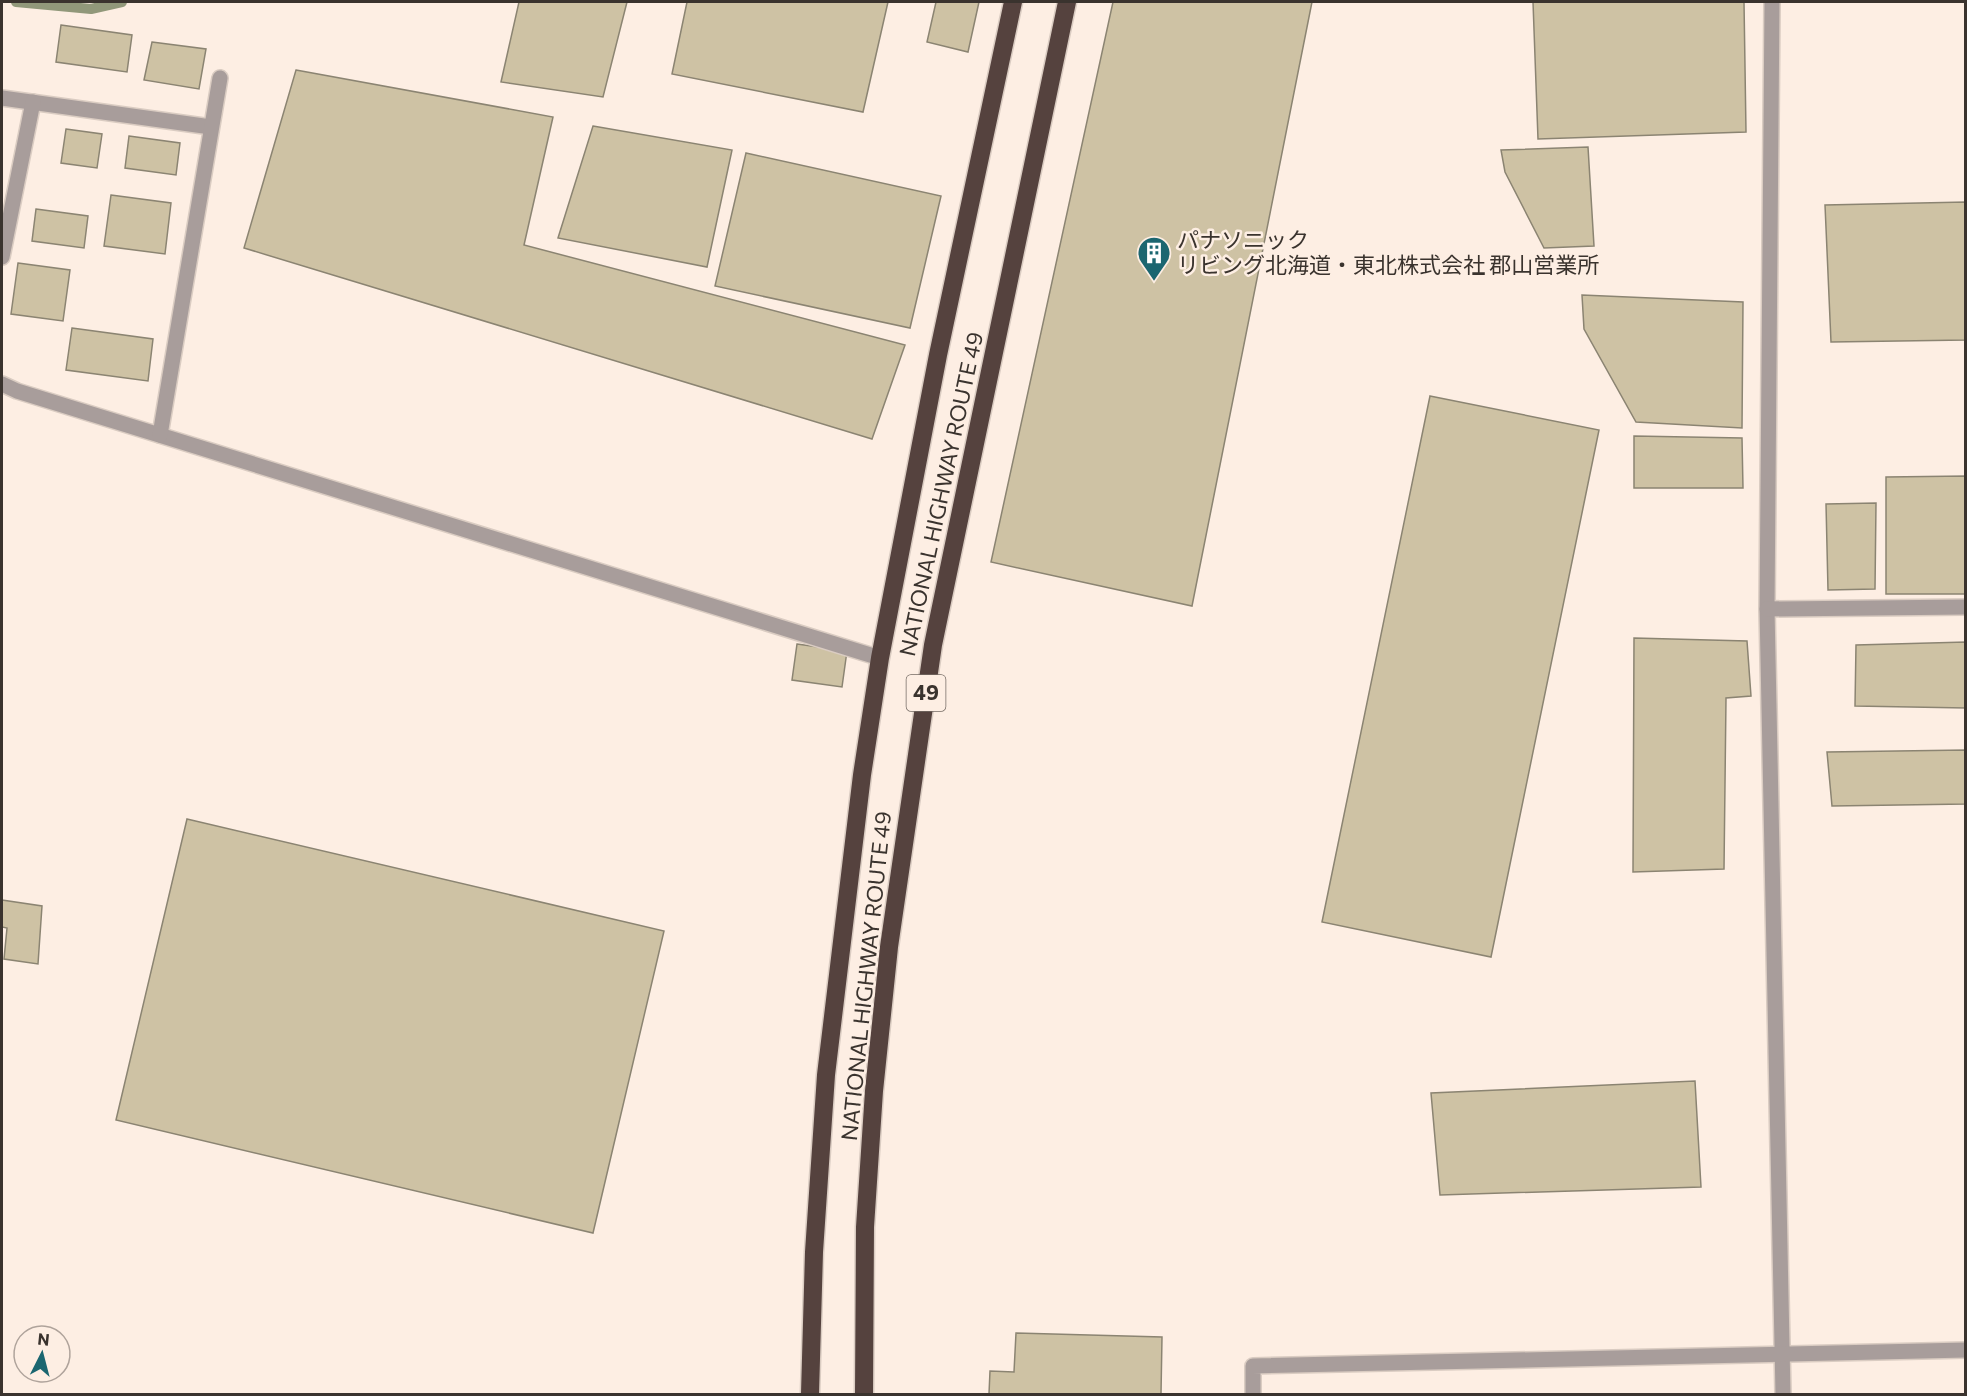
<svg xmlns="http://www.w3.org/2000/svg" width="1967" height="1396" viewBox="0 0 1967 1396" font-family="Commissioner,'Noto Sans JP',sans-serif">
	<rect width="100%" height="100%" fill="#fdeee3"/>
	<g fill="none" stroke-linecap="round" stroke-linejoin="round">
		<polyline stroke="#91987a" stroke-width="10" points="16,2 91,9 122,2"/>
	</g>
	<g fill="#cec2a4" stroke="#8b8472" stroke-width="1.5">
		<polygon points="519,2 627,2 603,97 501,82"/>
		<polygon points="687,2 888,2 863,112 672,74"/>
		<polygon points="936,2 979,2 968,52 927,42"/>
		<polygon points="1113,2 1312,2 1192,606 991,562"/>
		<polygon points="1533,2 1744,2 1746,132 1538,139"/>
		<polygon points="61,25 132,35 127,72 56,62"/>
		<polygon points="152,42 206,49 199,89 144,80"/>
		<polygon points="296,70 553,117 524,245 905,345 872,439 244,248"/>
		<polygon points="593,126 732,150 707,267 558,238"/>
		<polygon points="66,129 102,134 97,168 61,163"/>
		<polygon points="129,136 180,143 176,175 125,168"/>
		<polygon points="1588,147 1594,246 1544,248 1505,172 1501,150"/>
		<polygon points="746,153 941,196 910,328 715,286"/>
		<polygon points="111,195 171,203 165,254 104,246"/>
		<polygon points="1966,202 1966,340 1831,342 1825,205"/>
		<polygon points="36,209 88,216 84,248 32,241"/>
		<polygon points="18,263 70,270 63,321 11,314"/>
		<polygon points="1582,295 1743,302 1742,428 1636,422 1584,329"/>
		<polygon points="72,328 153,339 148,381 66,370"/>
		<polygon points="1430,396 1599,430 1491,957 1322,922"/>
		<polygon points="1634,436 1742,438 1743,488 1634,488"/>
		<polygon points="1966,476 1966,594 1886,594 1886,477"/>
		<polygon points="1876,503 1875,589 1828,590 1826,504"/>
		<polygon points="1634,638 1747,641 1751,696 1726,698 1724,869 1633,872"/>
		<polygon points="1966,642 1966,708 1855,706 1856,645"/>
		<polygon points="797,644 847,651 842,687 792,680"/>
		<polygon points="1966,750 1966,804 1832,806 1827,752"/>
		<polygon points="187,819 664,931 593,1233 116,1120"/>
		<polygon points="2,900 42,906 38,964 4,959 7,928 2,927"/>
		<polygon points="1695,1081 1701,1187 1440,1195 1431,1093"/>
		<polygon points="1016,1333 1162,1337 1161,1394 989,1394 990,1371 1014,1372"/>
	</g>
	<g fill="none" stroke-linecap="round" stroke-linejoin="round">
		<g stroke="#daccc2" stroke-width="18">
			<g id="minor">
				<polyline points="1772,2 1767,609 1783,1394"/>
				<polyline points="2,98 211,127"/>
				<polyline points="2,257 33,102"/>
				<polyline points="2,384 17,391 880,658"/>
				<polyline points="160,435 220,78"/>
				<polyline points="1767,609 1966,607"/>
				<polyline points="1253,1394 1253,1366 1966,1350"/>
			</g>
		</g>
		<g stroke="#daccc2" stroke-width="21">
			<g id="highway">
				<polyline points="810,1394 814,1252 826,1075 862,775 880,658 938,355 1013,2"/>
				<polyline points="864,1394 865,1227 874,1091 889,947 933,645 1067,2"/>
			</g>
		</g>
		<use href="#minor" stroke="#a89d9b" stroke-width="15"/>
		<use href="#highway" stroke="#55423e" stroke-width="18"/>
	</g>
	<defs>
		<g id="building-pin" transform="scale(1.725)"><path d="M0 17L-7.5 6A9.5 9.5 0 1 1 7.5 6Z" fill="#1b6670" stroke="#fdeee3"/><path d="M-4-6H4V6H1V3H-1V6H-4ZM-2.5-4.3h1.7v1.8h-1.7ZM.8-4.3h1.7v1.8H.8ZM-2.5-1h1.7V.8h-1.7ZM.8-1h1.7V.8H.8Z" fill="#fff"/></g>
	</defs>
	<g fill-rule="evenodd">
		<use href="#building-pin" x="1154" y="253"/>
	</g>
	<g text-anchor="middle" stroke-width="5" stroke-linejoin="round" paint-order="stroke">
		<rect fill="#fdeee3" stroke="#746b64" stroke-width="1.5" x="906.5" y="675" width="39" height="36" rx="4.5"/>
		<g font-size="21" font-weight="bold" fill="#3a332e">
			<text x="926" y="700">49</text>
		</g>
		<g font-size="22" fill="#3a332e" stroke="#fdeee3" text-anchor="start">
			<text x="1177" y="248">パナソニック<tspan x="1177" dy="25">リビング北海道・東北株式会社 郡山営業所</tspan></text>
		</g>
		<g font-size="22" fill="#3a332e" stroke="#fdeee3">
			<text transform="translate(941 494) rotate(-78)" y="8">NATIONAL HIGHWAY ROUTE 49</text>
			<text transform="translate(866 976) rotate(-84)" y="8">NATIONAL HIGHWAY ROUTE 49</text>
		</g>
	</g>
	<rect width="1967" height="1396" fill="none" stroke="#3a332e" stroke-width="6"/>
	<g transform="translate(42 1354) rotate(6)"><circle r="28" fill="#fdeee3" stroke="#afa39b" stroke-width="1.5"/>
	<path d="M0-4.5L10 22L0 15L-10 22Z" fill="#1b6670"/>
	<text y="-9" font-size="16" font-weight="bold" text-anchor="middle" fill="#3a332e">N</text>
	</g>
</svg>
